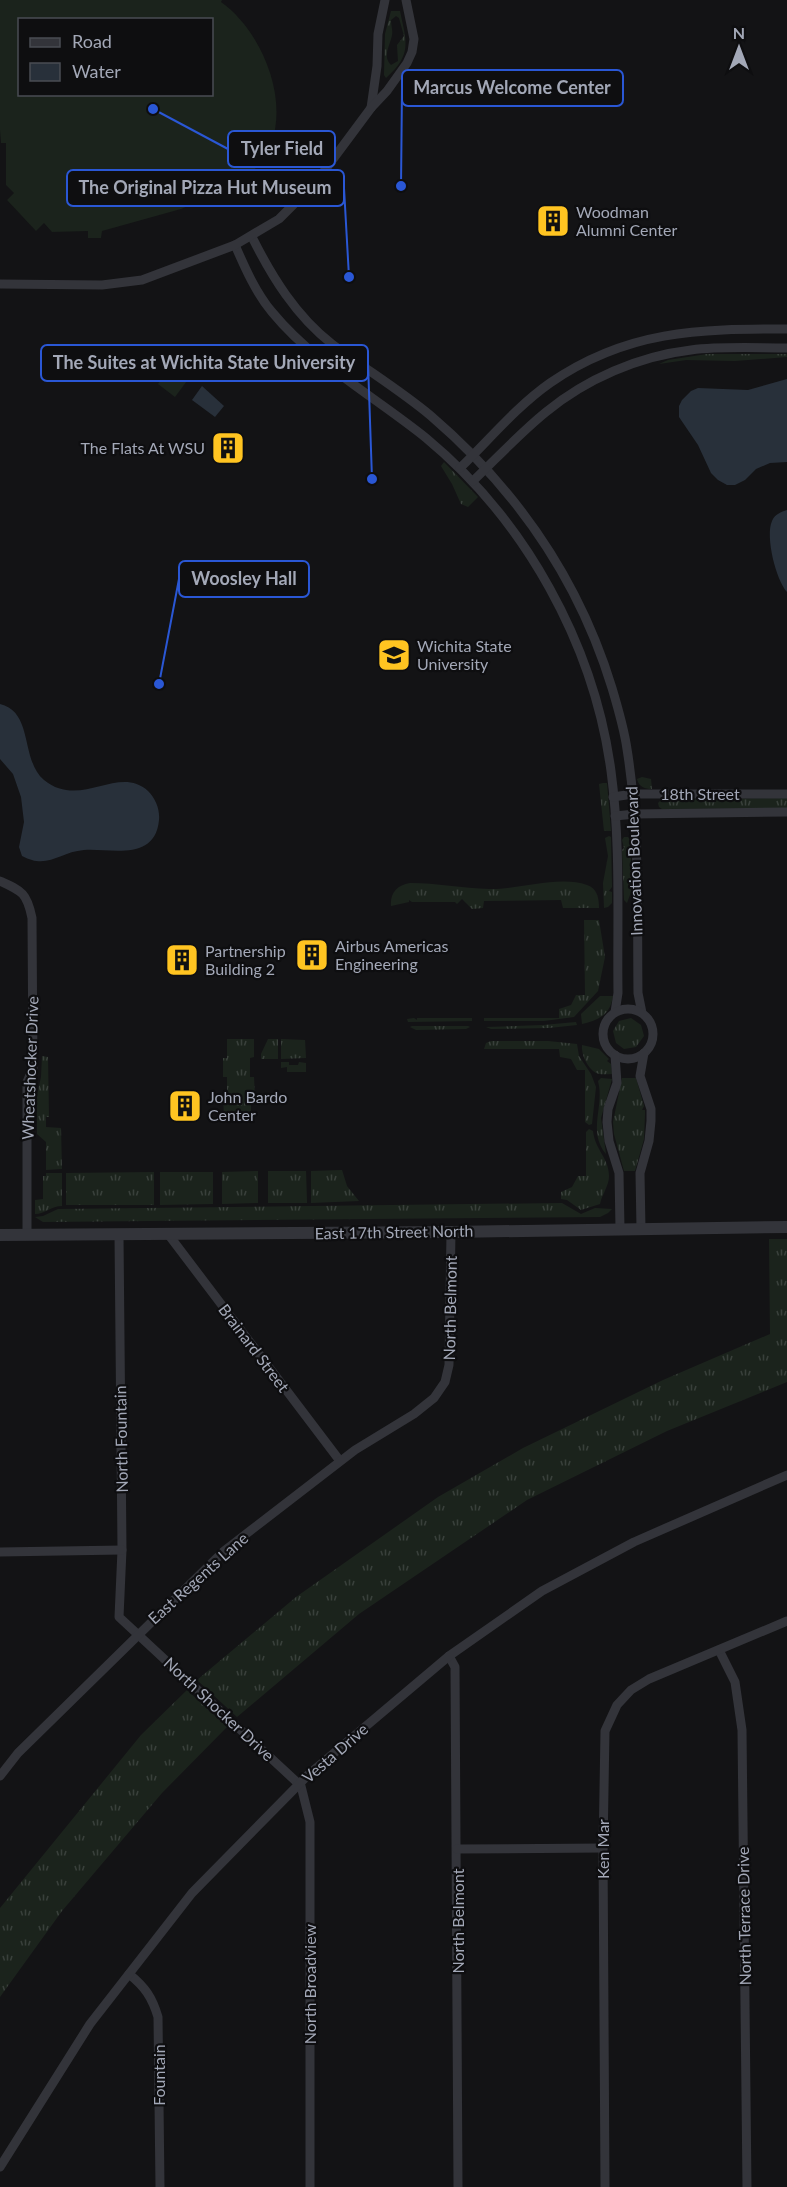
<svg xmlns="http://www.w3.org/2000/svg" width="787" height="2187" viewBox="0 0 787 2187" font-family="Lato,sans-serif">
	<defs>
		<pattern id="grass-tufts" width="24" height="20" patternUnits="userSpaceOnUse" patternTransform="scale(1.5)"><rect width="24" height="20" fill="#1b231c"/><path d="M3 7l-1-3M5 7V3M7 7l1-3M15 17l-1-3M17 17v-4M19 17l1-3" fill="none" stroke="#39403b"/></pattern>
	</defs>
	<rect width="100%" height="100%" fill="#131315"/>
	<g fill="url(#grass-tufts)" fill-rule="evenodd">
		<path d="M391 11H400C406 41 413 54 386 78L384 75 385 34ZM396 16 399 18 404 36 397 45 398 61 391 65C382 56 390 46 392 35 393 31 391 25 391 20Z"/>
		<polygon points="707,354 787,354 787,357 735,361 686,360 659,364 668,360"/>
		<polygon points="444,462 478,497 468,507 461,504 452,484 441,466"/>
		<path d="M642 777 651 779 652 789C645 789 639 787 637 779Z"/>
		<polygon points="603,783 607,783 611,831 604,831 599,784"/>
		<polygon points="787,798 787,808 662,809 659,807 658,803 662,799"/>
		<polygon points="609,836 611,837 612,887 609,891 612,892 612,903 608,907 604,908 603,883 608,856 605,838"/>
		<polygon points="624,837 628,837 631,842 631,892 627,903 624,900 622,850 624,848 622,840"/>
		<path d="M410 883C436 883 462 888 489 889 519 890 558 875 587 885 597 888 599 898 599 908H563L561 900 484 901 483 908 472 909 462 899 457 904 455 902H412L409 900V902L391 906C390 893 397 885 410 883Z"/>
		<polygon points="584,920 599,920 605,957 598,991 574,1017 544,1021 484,1021 484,1018 559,1018 559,1009 571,1005 576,995 585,995"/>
		<path d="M600 996H613C610 1015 599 1020 582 1024L581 1014Z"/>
		<polygon points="414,1018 417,1020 417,1018 472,1018 472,1021 408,1022 407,1019"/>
		<polygon points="631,1018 641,1025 644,1036 636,1047 624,1049 616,1043 613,1031 619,1021"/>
		<polygon points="576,1022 577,1025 549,1028 491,1029 486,1027 543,1025"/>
		<polygon points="412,1026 468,1026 470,1027 466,1029 416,1030 410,1027"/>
		<polygon points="227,1039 254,1039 254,1057 250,1058 250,1077 254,1077 255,1097 251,1097 251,1116 224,1116 223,1097 227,1096 227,1077 223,1077 223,1058 227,1058"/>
		<polygon points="268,1039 278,1039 278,1059 261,1059 261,1054"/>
		<polygon points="281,1039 305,1040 306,1058 281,1059"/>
		<polygon points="491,1041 548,1041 577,1044 579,1056 591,1074 596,1087 592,1124 589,1125 585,1122 585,1070 577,1070 571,1059 560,1057 559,1049 484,1049 486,1043"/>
		<path d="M582 1045 599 1049 609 1059 607 1061 611 1064 612 1074C607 1074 600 1075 596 1073 587 1068 581 1054 582 1045Z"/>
		<polygon points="42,1056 48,1057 49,1117 46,1117 46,1127 61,1128 62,1169 46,1170 46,1142 37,1134 37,1095 41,1077"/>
		<polygon points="281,1062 289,1062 289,1065 298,1065 299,1062 306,1063 306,1072 287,1072 287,1067 281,1068"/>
		<path d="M601 1078 612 1079 601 1118 606 1154C587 1131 605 1106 598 1081Z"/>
		<polygon points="622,1078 636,1078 644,1106 642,1110 645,1110 645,1114 644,1139 635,1171 624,1171 614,1134 613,1122"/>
		<path d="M589 1129 593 1131C595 1150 609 1158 609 1176 609 1186 602 1194 600 1204L581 1210 567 1200 561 1199V1192L572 1187 578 1176H586V1132Z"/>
		<polygon points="342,1170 347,1186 359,1201 311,1203 311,1171"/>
		<polygon points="258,1171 258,1203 222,1204 222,1172"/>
		<polygon points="268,1171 306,1171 307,1203 268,1203"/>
		<polygon points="154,1172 154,1205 66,1205 66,1173"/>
		<polygon points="160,1172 213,1172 213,1204 160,1205"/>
		<path d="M46 1173H62V1206C51 1206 45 1214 35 1214V1200L43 1199V1176H46Z"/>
		<polygon points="562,1203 581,1214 595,1208 612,1209 608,1213 600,1217 43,1222 35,1217 43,1216 58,1209"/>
		<polygon points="769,1239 787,1239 787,1382 667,1431 527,1500 359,1614 237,1717 197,1680 296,1597 438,1497 523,1448 663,1380 770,1334"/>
		<polygon points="187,1690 227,1727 162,1793 62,1911 0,1997 0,1908 141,1735"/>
	</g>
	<g fill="#1b231c" fill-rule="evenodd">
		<path d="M0 0H222L221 2C268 35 301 126 253 171 236 188 212 192 190 198L188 206 181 209 102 231 101 238H88V231L52 232 44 223 36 231 7 200 14 193 6 185V143H1L0 130ZM20 20H212V94H20Z"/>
		<polygon points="177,357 195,370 175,397 158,384"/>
	</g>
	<g fill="#28303a">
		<polygon points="787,379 787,462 770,463 756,469 745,480 735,485 727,485 718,480 711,473 698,445 679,417 679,406 682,400 691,391 698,388 748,390"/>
		<polygon points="202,386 224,406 215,417 192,400"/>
		<path d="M787 510V592C776 580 765 536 772 521 775 514 781 512 787 510Z"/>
		<path d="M0 704C34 712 20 760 44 780 81 810 118 764 148 791 156 799 160 810 159 820 155 862 111 848 84 850 59 852 48 870 22 856L19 847 24 822 21 797 13 774 0 759Z"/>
	</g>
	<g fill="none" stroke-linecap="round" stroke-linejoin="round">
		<g stroke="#33343a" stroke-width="9">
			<polyline points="371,108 377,66 378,34 385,0"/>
			<path d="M252 237C272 277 296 316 332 344 365 369 400 390 431 416 516 489 579 580 612 688 618 708 624 728 627 749 640 830 637 912 638 993L642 1013"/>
			<path d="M235 245C245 268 256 293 272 312 314 363 375 397 426 438 525 520 594 644 611 771 621 845 617 920 618 993L615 1012"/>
			<polyline points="0,284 102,285 142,280 235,245 279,219 316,182 371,108 387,91 407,63 412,52 414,39 406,0"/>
			<path d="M460 468C489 440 516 407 550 383 627 330 698 329 787 329"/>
			<path d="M473 481C497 458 520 433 546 412 586 379 639 356 691 350 722 346 755 348 787 348"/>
			<polyline points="613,797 633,794 787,794"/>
			<polyline points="615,816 635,814 787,812"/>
			<path d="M0 881C22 891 27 893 32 918L33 1068 27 1082V1235"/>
			<circle cx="628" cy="1034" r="25"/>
			<polyline points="615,1055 617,1083 608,1109 607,1122 609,1141 619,1173 620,1229"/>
			<polyline points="641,1229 640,1173 649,1141 651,1121 651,1109 640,1076 644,1053"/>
			<polyline points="168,1234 340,1461"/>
			<polyline points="119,1235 122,1550 119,1617 301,1786 310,1822 310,2187"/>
			<polyline points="0,1552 122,1550"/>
			<polyline points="719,1650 735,1682 742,1730 747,2187"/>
			<polyline points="449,1656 455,1667 458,2187"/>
			<polyline points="0,1776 18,1753 224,1551 355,1450 414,1414 434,1398 445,1382 449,1365 451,1232"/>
			<polyline points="457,1849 603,1848"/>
			<path d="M129 1974C145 1987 152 1997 158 2017L160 2187"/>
			<polyline points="0,2167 90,2024 192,1893 308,1775 449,1656 542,1591 634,1542 787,1475"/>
			<polyline points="605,2187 603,1848 605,1731 617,1705 631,1690 649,1679 787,1621"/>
		</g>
		<polyline stroke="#33343a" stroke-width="12" points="0,1235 451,1232 787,1227"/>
	</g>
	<defs>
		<g id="building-square" transform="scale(1.725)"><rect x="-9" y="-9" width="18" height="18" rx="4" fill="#ffc421" stroke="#0e0e10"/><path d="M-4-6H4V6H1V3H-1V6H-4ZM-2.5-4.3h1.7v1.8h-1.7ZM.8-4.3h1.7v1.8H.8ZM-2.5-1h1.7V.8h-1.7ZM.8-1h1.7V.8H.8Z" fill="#111"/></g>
		<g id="university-square" transform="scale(1.725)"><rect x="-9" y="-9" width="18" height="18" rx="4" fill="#ffc421" stroke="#0e0e10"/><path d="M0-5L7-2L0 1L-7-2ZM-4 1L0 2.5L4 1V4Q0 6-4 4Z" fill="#111"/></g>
	</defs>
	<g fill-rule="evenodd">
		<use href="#building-square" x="553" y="221"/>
		<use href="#building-square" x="228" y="448"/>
		<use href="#university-square" x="394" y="655"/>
		<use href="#building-square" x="312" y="955"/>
		<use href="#building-square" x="182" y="960"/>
		<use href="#building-square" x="185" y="1106"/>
	</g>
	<g text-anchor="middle" stroke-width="4.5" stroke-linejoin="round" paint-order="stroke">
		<g font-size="16" fill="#a3a8b7" stroke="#0e0e10" text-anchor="start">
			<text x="576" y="218">Woodman<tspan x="576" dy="18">Alumni Center</tspan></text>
			<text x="205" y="454" text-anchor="end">The Flats At WSU</text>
			<text x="417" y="652">Wichita State<tspan x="417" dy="18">University</tspan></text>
			<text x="335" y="952">Airbus Americas<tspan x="335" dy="18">Engineering</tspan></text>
			<text x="205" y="957">Partnership<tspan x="205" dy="18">Building 2</tspan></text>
			<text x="208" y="1103">John Bardo<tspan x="208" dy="18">Center</tspan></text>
		</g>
		<g font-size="16" fill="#a3a8b7" stroke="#0e0e10">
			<text x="700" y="800">18th Street</text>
			<text transform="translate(634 861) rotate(-92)" y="6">Innovation Boulevard</text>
			<text transform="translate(30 1068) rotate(-88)" y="6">Wheatshocker Drive</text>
			<text transform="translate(394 1232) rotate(-1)" y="6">East 17th Street North</text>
			<text transform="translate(450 1308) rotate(-89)" y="6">North Belmont</text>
			<text transform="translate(254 1348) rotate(53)" y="6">Brainard Street</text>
			<text transform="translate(121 1439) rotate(-91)" y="6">North Fountain</text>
			<text transform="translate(198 1578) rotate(-42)" y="6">East Regents Lane</text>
			<text transform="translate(219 1709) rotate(43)" y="6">North Shocker Drive</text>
			<text transform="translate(335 1753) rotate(-41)" y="6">Vesta Drive</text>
			<text transform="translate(603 1849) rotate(-90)" y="6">Ken Mar</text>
			<text transform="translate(744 1916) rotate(-91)" y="6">North Terrace Drive</text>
			<text transform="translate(458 1921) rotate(-90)" y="6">North Belmont</text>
			<text transform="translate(310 1984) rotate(-90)" y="6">North Broadview</text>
			<text transform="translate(159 2075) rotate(-90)" y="6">Fountain</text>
		</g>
	</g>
	<path fill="none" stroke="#2a57d5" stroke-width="2" d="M401 186L402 88M153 109L228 149M349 277L344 188M372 479L368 363M159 684L179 579"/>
	<g fill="#2a57d5" stroke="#0e0e10" stroke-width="2">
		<circle cx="401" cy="186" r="6"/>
		<circle cx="153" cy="109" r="6"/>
		<circle cx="349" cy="277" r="6"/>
		<circle cx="372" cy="479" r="6"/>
		<circle cx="159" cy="684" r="6"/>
	</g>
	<g fill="#0e0e10" stroke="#2a57d5" stroke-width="2">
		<rect x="402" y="70" width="221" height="36" rx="6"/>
		<rect x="228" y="131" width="107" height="36" rx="6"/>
		<rect x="67" y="170" width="277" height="36" rx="6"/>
		<rect x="41" y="345" width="327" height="36" rx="6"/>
		<rect x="179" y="561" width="130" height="36" rx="6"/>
	</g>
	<g font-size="18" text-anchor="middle" font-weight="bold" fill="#a3a8b7">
		<text x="512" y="94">Marcus Welcome Center</text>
		<text x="282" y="155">Tyler Field</text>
		<text x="205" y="194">The Original Pizza Hut Museum</text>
		<text x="204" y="369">The Suites at Wichita State University</text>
		<text x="244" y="585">Woosley Hall</text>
	</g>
	<rect x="18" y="18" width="195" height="78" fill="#0e0e10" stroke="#4a4c53" stroke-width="1.5"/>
	<rect x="30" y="38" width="30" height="9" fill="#33343a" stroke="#4a4c53" stroke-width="1.5"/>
	<text x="72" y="48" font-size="18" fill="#a3a8b7">Road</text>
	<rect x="30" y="63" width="30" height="18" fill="#28303a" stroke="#4a4c53" stroke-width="1.5"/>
	<text x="72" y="78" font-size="18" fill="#a3a8b7">Water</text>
	<g transform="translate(739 48)" stroke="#0e0e10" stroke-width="4.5" paint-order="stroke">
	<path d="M0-4.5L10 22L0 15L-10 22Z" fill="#a3a8b7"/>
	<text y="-9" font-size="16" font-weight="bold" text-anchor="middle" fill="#a3a8b7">N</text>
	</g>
</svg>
